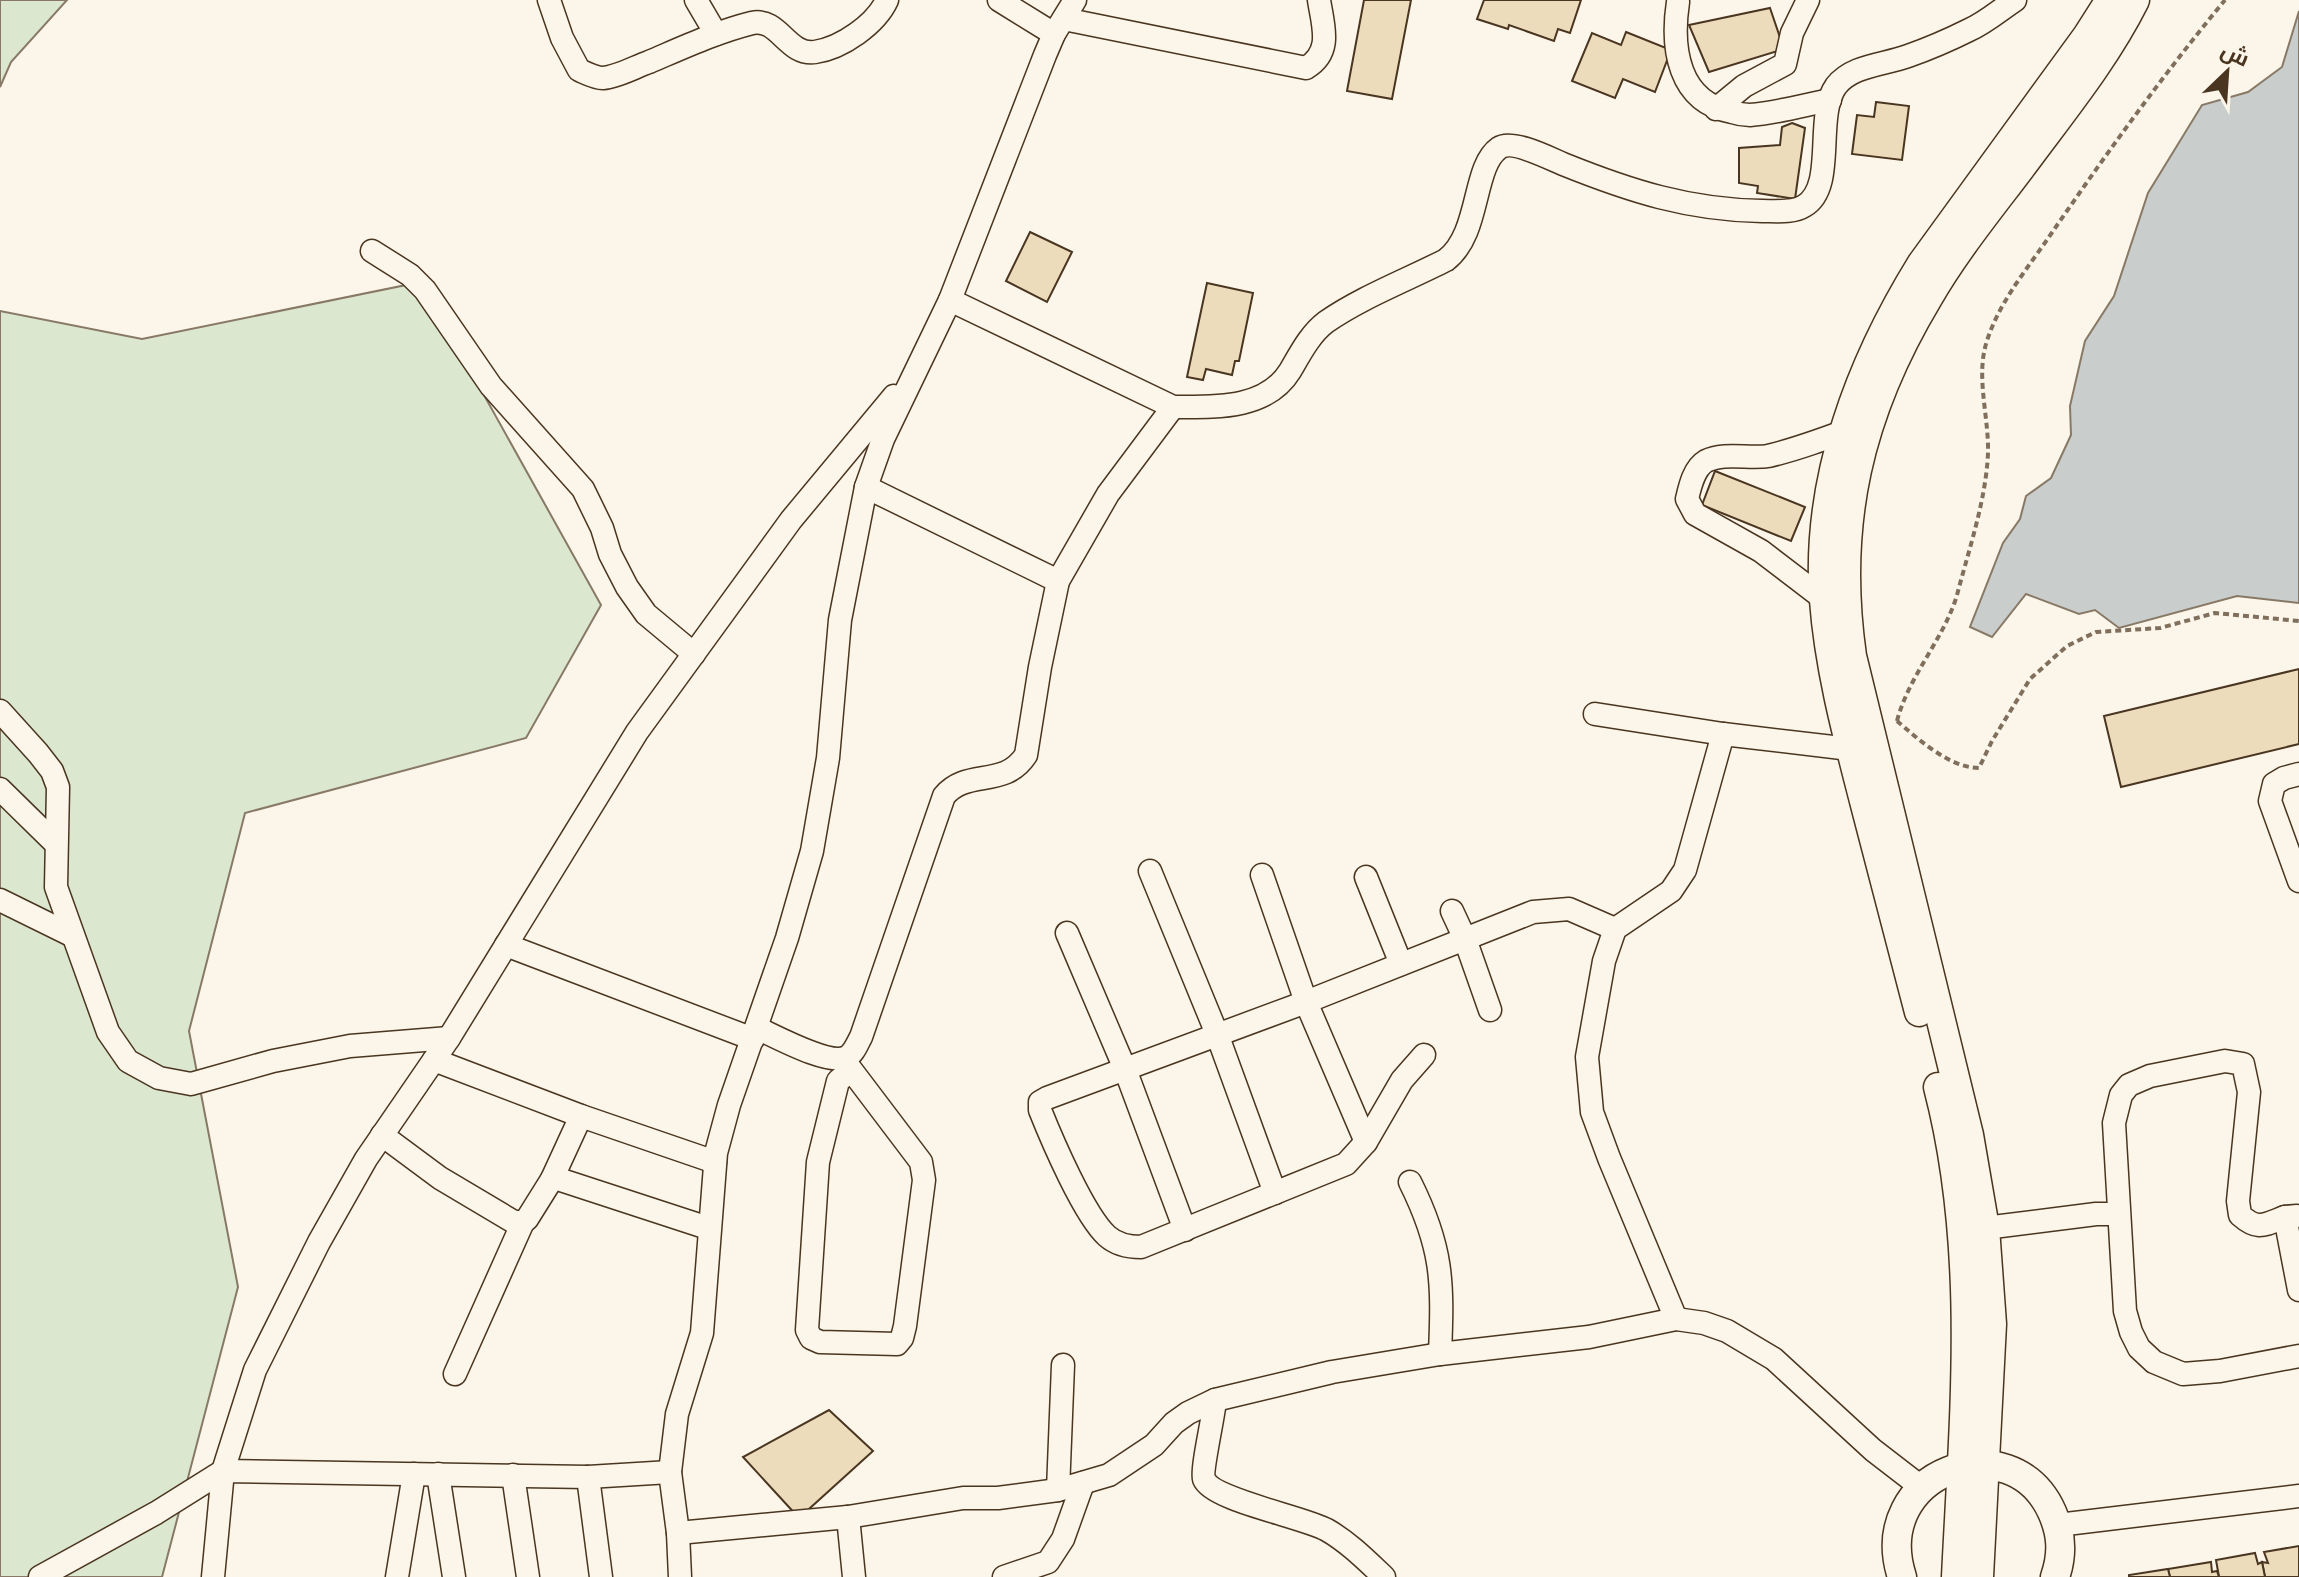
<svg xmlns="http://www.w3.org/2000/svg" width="2299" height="1577" viewBox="0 0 2299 1577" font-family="'Open Sans',Cairo,sans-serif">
	<rect width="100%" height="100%" fill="#fbf6e9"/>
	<g fill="#dce7d0" stroke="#887966" stroke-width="2">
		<polygon points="0,0 67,0 11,62 0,87"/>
		<polygon points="421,282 601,605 526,738 245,813 189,1031 238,1287 162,1577 0,1577 0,311 142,339"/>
	</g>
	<polygon fill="#c9cecd" stroke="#887966" stroke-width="2" points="2299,11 2299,603 2237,596 2119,628 2095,610 2079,614 2026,594 1992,637 1970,627 2003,543 2020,519 2026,496 2051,478 2071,435 2070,406 2085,341 2114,296 2148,193 2202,105 2248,92 2282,67"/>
	<g fill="#ecdcbc" stroke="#4a3520" stroke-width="2">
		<polygon points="1364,0 1411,0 1392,99 1347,91"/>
		<polygon points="1484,0 1581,0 1570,33 1558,29 1554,41 1509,25 1508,29 1477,19"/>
		<polygon points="1770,8 1784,49 1709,72 1689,25"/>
		<polygon points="1626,32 1671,50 1655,92 1623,79 1615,98 1572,81 1592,33 1621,45"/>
		<polygon points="1876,102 1909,106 1902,160 1852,154 1857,115 1874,117"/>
		<polygon points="1792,123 1805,128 1795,199 1757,193 1758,186 1739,183 1739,148 1780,145 1782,127"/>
		<polygon points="1030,232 1072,252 1047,302 1006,281"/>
		<polygon points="1207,283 1253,293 1239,361 1235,361 1232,375 1206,369 1203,380 1187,377"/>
		<polygon points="1715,471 1805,507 1791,541 1702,505"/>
		<polygon points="2299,669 2299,744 2121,787 2104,716"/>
		<polygon points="829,1410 873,1451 799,1518 743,1457"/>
		<polygon points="2299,1546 2299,1577 2265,1577 2262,1562 2268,1563 2264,1552"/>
		<polygon points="2255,1553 2258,1564 2262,1562 2265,1577 2219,1577 2216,1560"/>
		<polygon points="2211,1562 2212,1572 2217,1571 2219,1577 2170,1577 2168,1569"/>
		<polygon points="2168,1569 2170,1577 2129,1577 2129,1575"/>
	</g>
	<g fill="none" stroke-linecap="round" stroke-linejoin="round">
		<g stroke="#4a3520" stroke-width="25">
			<g id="minor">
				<path d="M549 0 562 38 579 70C586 73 595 78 603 78 617 77 635 67 649 62 682 48 716 32 752 23 779 17 787 56 815 52 842 48 876 24 887 0"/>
				<polyline points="696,0 716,34"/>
				<polyline points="999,0 1054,34"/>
				<path d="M1678 2C1671 48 1678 102 1732 112 1738 114 1744 115 1750 115 1777 113 1804 105 1830 100"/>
				<path d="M1064 19 1306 68C1333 52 1323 26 1319 0"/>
				<polyline points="1716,109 1744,86 1785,64 1792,33 1808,0"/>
				<polyline points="372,251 410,275 425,290 491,386 583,489 602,528 610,554 627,587 646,614 694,654"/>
				<path d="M950 300 1173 407C1214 407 1266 410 1290 371 1300 354 1310 334 1326 322 1362 297 1407 280 1446 260 1481 233 1472 167 1499 148 1512 139 1549 158 1563 164 1630 191 1689 210 1762 211 1775 211 1793 213 1804 206 1837 187 1814 117 1836 86 1852 65 1884 65 1908 56 1928 49 1949 40 1969 30 1985 23 2000 10 2015 0"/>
				<polyline points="866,487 1058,581"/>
				<path d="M1833 606 1761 551 1695 514 1687 499C1690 486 1694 468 1706 461 1724 452 1749 459 1768 456 1798 449 1827 438 1856 427"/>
				<polyline points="0,711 38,753 52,771 58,787 56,887 108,1032 128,1061 159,1078 191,1084 273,1061 350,1046 449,1038"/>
				<polyline points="1595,714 1723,734"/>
				<polyline points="2299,774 2284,778 2274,784 2270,801 2299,881"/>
				<polyline points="0,789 55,843"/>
				<polyline points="1150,871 1217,1034 1275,1193"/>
				<polyline points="1262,875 1306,1002 1366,1142"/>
				<polyline points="1366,877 1401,964"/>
				<polyline points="0,900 71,935"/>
				<polyline points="1452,911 1465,939 1490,1010"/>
				<polyline points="1067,933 1125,1069 1185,1230"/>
				<polyline points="506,945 753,1039"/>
				<path d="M757 1028C775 1036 829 1066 847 1057 854 1053 857 1044 861 1037L944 796C967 768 1004 789 1026 755L1040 667 1058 581 1108 494 1173 407"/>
				<path d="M1424 1055 1402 1080 1366 1142 1346 1164 1141 1247C1128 1247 1117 1245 1107 1236 1084 1215 1052 1140 1040 1110V1102L1047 1098 1306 1002 1533 912 1569 909 1615 929"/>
				<polyline points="843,1059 921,1162 924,1180 905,1326 902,1338 897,1344 820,1342 811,1338 807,1330 818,1162 838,1081 851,1070"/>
				<polyline points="434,1060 581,1116 715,1162"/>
				<polyline points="382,1135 440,1178 514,1222 523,1222 527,1219 552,1179 558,1179 708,1228"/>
				<polyline points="552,1179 581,1116"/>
				<path d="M1410 1182C1443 1248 1443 1282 1440 1354"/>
				<polyline points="2297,1216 2285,1217 2299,1290"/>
				<path d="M2285 1217C2264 1225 2258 1231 2240 1215L2238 1201 2249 1092 2243 1064 2225 1061 2150 1076 2129 1085 2121 1095 2114 1123 2125 1311 2131 1332 2139 1348 2154 1362 2183 1374 2220 1371 2299 1356"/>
				<polyline points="1985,1228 2096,1214 2118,1214"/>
				<polyline points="1676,1319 1609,1158 1592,1112 1587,1057 1604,961 1615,929 1671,891 1685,870 1723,734 1850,749"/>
				<polyline points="455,1374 523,1222"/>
				<path d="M1215 1400C1214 1415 1201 1470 1204 1479 1212 1500 1304 1517 1327 1530 1348 1542 1366 1560 1384 1577"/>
				<polyline points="438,1474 454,1577"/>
				<polyline points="513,1475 528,1577"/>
				<polyline points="588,1477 601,1577"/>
				<polyline points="1058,1490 1063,1365"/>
				<polyline points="848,1517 854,1577"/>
				<polyline points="2058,1525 2299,1496"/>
				<polyline points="678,1533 848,1517 963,1498 998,1498 1058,1490 1109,1475 1154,1445 1174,1423 1188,1413 1215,1400 1332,1372 1440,1354 1589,1337 1676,1319 1704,1323 1727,1331 1774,1359 1873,1450 1921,1487"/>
				<polyline points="40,1577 156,1513 223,1471 255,1370 319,1242 366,1159 449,1038 637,732 791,520 894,396"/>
				<polyline points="213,1577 223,1471 588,1477 670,1472"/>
				<polyline points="397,1577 414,1474"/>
				<polyline points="680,1577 678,1533 670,1472 677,1414 702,1333 716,1153 729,1105 787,938 812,851 828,758 840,620 866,487 883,439 950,300 1045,55 1054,34 1075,0"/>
				<polyline points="1004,1577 1048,1562 1063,1539 1083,1483"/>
			</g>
		</g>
		<g stroke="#4a3520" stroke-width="31">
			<g id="major">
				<path d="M1919 1012C1901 942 1882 871 1864 801 1847 735 1829 668 1824 600 1815 480 1860 363 1922 263L2087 36 2110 0"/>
				<path d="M1938 1087C1980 1248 1964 1413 1956 1577"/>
				<path d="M1902 1577C1868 1472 2011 1421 2052 1512 2062 1534 2063 1554 2055 1577"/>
				<path d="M1979 1577 1992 1324 1985 1228 1969 1135 1852 656C1833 523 1859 413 1928 298 1958 246 1998 199 2034 150 2070 102 2108 54 2135 0"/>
			</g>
		</g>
		<g stroke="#7f6f5c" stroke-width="4" stroke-dasharray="6 4" stroke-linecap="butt">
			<path d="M1897 721C1909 675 1944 639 1957 595 1969 549 1986 500 1988 453 1989 418 1976 378 1986 344 1998 303 2028 268 2051 234 2106 154 2163 75 2225 0"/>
			<path d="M1897 721C1918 739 1950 768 1979 768L1992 741 2030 679 2067 646 2096 632 2160 628 2215 613 2299 621"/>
		</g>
		<use href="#minor" stroke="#fbf6e9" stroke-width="22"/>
		<use href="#major" stroke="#fbf6e9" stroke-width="28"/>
	</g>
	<g transform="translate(2227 72) rotate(25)" stroke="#fbf6e9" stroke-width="6" paint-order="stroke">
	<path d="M0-6L14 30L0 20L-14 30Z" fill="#4a3520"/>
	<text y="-12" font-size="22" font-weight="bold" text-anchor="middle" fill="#4a3520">ش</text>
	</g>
</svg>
